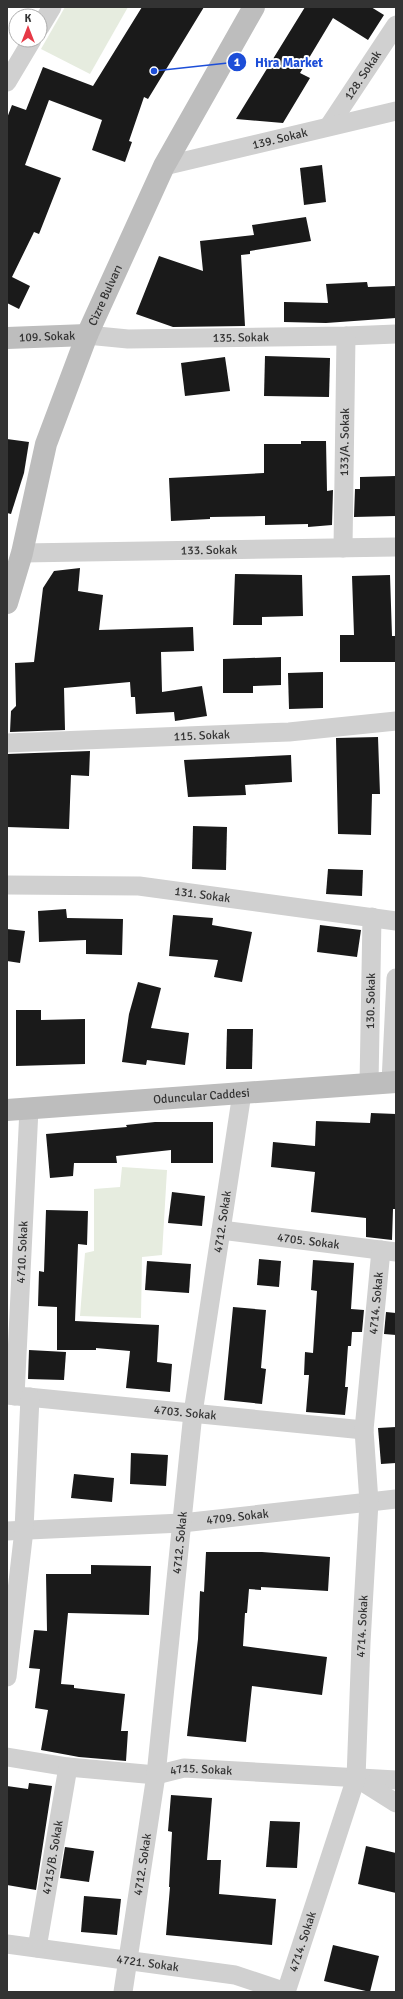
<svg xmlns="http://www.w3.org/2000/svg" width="403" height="1999" viewBox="0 0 403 1999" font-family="Signika,sans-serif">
	<rect width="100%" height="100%" fill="#fff"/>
	<g fill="#e6ecdf">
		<polygon points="65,7 128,7 90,74 41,49"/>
		<polygon points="122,1167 167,1170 162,1255 142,1257 141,1318 80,1316 85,1253 94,1251 94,1189 120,1187"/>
	</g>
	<g fill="#1a1a1a">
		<polygon points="142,7 204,7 148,99 144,97 129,141 132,142 125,162 92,150 102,120 49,100 25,165 61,178 39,234 34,232 12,277 30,286 19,309 7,303 7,118 12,105 26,110 43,67 93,86"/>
		<polygon points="305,7 371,7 384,15 368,40 333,18 300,73 310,78 283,123 236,119"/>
		<polygon points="322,165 326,202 304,205 300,168"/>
		<polygon points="306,217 311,241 250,251 250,254 241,255 245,326 173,327 136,314 159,256 203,271 200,241 254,235 252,225"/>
		<polygon points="367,282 368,287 396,286 396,318 326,323 284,322 284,302 328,303 326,284"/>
		<polygon points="265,356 330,358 329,397 264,396"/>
		<polygon points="225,357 230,391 185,396 181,363"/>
		<polygon points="7,439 29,442 24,473 11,514 7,513"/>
		<polygon points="301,441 326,441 327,491 333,490 332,525 308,527 308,524 265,525 265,516 210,517 210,519 171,521 169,478 264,473 264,444 301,444"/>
		<polygon points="396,476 396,516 354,517 355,489 360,489 360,477"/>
		<polygon points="80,568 78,591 103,595 99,630 193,627 194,651 161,652 162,692 202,686 207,716 175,721 174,712 136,714 135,697 131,697 130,682 64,688 65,730 10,732 11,711 16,706 15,663 34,662 43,588 54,571"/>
		<polygon points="235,574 302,575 303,616 262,617 262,625 233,625"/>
		<polygon points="390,575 392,636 396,636 396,662 340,662 340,635 354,635 352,576"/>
		<polygon points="281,657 281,685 253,686 253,693 223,693 223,659"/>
		<polygon points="323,672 323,708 289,709 288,673"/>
		<polygon points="378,737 380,794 372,794 371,835 338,834 336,738"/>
		<polygon points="90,751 89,776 71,775 69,829 7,827 7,754"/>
		<polygon points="291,755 292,782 245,785 246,795 188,797 184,760"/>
		<polygon points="193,826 227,827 226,870 192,869"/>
		<polygon points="328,869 363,870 362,896 326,894"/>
		<polygon points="66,909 67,918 123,919 122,955 86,954 86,940 39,942 38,911"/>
		<polygon points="173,915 213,918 212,925 252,932 242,982 214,977 218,960 169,956"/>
		<polygon points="320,925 361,930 357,957 317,952"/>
		<polygon points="7,929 25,931 20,963 7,961"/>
		<polygon points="138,982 161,988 151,1028 189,1033 185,1065 147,1060 146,1065 122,1062 129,1014"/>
		<polygon points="16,1010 41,1010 41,1020 85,1019 85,1064 16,1066"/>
		<polygon points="227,1029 253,1029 252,1069 226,1069"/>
		<polygon points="371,1113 396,1114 396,1209 393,1209 392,1240 366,1237 366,1218 311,1212 315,1172 271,1167 273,1142 315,1146 316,1121 370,1123"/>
		<polygon points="155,1122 213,1122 213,1163 171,1163 171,1150 116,1156 117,1163 74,1163 73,1176 50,1178 46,1134 127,1127 126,1125"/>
		<polygon points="172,1192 205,1196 202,1226 168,1223"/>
		<polygon points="46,1210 88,1211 87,1245 78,1244 75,1321 159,1325 157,1362 172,1364 170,1392 126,1388 130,1351 96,1348 96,1350 57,1350 57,1307 38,1306 39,1271 44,1272"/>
		<polygon points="259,1259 281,1261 279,1287 257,1285"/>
		<polygon points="313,1260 354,1263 351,1309 364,1310 362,1332 352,1332 351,1346 348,1346 345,1387 348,1387 345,1415 306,1412 309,1375 304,1375 305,1352 313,1353 317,1291 311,1290"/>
		<polygon points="147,1261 191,1264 189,1293 145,1290"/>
		<polygon points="233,1307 266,1310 261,1368 266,1369 262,1404 224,1400"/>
		<polygon points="386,1312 396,1313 396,1335 384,1334"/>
		<polygon points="29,1350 66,1352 64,1380 28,1379"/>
		<polygon points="396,1427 396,1463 381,1464 378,1428"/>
		<polygon points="131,1453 168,1455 166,1486 130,1484"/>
		<polygon points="74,1474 114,1478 112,1502 71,1498"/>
		<polygon points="206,1552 262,1552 330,1557 328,1591 261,1587 261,1590 249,1589 247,1613 245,1613 243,1646 327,1657 322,1695 252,1686 246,1742 187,1736 198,1639 200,1591 204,1592"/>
		<polygon points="91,1565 151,1566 149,1615 68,1613 61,1684 74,1685 74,1688 125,1694 121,1731 128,1731 126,1761 79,1757 41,1750 48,1710 35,1708 40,1669 29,1668 34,1630 47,1631 46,1574 91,1574"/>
		<polygon points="29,1783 52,1786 36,1890 7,1885 7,1786 28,1789"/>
		<polygon points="171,1795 212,1798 207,1860 221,1860 219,1894 276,1899 272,1945 166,1935 170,1887 169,1887 172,1832 168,1831"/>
		<polygon points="270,1821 300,1822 297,1868 266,1867"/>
		<polygon points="366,1846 396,1853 396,1893 358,1884"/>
		<polygon points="65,1847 94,1851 89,1882 60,1878"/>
		<polygon points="84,1896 121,1899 117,1935 81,1932"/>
		<polygon points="333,1945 379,1956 370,1992 324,1981"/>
	</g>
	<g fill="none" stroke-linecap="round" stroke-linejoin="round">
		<g stroke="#d0d0d0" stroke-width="19">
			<polyline points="40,27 52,7"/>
			<polyline points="7,82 32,40"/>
			<path id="s1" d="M329 126 396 25"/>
			<path id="s2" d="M164 166 396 111"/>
			<path id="s3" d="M87 335 128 339 346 336 396 334"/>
			<path id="s4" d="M343 548 346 336"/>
			<path id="s5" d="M22 553 396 547"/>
			<path id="s6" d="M7 743 289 732 396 721"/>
			<path id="s7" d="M7 885 139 886 396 921"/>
			<polyline points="391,1082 396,978"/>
			<path id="s8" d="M369 1084 372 917"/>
			<path id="s9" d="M221 1230 396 1252"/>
			<path id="s10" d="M7 1395 364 1430"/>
			<path id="s11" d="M15 1396 29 1109"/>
			<path id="s12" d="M7 1531 182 1523 396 1499"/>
			<polyline points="7,1677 24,1530 30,1397"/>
			<path id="s13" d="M7 1757 68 1767 156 1775 184 1768 396 1780"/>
			<polyline points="358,1779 396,1803"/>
			<path id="s14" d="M7 1944 235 1975 286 1992"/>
			<path id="s15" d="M37 1948 68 1767"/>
			<path id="s16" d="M123 1992 156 1775 193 1413 242 1093"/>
			<path id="s17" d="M286 1992 356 1778 361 1643 369 1502 364 1430 381 1250"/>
		</g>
		<g stroke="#bdbdbd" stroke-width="22">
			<path id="s18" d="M7 338 87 335"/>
			<path id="s19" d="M7 603 22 553 46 444 87 335 164 166 254 7"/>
			<path id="s20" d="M7 1110 396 1082"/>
		</g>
	</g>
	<g text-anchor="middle" stroke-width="4" stroke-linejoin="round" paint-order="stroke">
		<g font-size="12" fill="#333" stroke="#fff">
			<text dy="4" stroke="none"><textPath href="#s1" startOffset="61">128. Sokak</textPath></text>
			<text dy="4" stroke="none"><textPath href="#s2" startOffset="119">139. Sokak</textPath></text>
			<text dy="4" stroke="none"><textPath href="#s19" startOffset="324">Cizre Bulvarı</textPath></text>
			<text dy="4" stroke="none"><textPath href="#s18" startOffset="40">109. Sokak</textPath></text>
			<text dy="4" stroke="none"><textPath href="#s3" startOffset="154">135. Sokak</textPath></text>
			<text dy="4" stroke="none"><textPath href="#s4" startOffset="106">133/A. Sokak</textPath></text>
			<text dy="4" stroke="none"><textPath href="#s5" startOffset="187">133. Sokak</textPath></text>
			<text dy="4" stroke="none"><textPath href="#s6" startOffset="195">115. Sokak</textPath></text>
			<text dy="4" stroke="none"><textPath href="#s7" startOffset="196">131. Sokak</textPath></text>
			<text dy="4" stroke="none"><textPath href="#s8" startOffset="83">130. Sokak</textPath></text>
			<text dy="4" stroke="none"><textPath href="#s20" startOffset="195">Oduncular Caddesi</textPath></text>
			<text dy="4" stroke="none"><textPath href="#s16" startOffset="777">4712. Sokak</textPath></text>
			<text dy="4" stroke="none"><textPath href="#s9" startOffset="88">4705. Sokak</textPath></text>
			<text dy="4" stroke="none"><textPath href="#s11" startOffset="144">4710. Sokak</textPath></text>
			<text dy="4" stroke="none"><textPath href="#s17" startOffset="701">4714. Sokak</textPath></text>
			<text dy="4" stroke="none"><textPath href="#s10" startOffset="179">4703. Sokak</textPath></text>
			<text dy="4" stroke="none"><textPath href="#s12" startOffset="231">4709. Sokak</textPath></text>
			<text dy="4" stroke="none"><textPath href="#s16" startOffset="453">4712. Sokak</textPath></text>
			<text dy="4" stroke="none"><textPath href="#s17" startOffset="377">4714. Sokak</textPath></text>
			<text dy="4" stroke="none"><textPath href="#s13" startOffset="196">4715. Sokak</textPath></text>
			<text dy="4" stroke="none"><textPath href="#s15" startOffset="92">4715/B. Sokak</textPath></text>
			<text dy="4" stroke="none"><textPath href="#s16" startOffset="129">4712. Sokak</textPath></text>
			<text dy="4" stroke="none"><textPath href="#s17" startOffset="53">4714. Sokak</textPath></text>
			<text dy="4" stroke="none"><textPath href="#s14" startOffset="142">4721. Sokak</textPath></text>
		</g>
	</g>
	<path fill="none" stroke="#1d4ed8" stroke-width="1.5" d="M154 71L237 62"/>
	<g fill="#1d4ed8" stroke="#fff" stroke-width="1.5">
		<circle cx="154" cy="71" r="4"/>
		<circle cx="237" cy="62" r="10"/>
	</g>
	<g font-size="12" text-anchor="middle" font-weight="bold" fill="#fff">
		<text x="237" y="66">1</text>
	</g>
	<g font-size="13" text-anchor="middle" font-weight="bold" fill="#1d4ed8" stroke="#fff" stroke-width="4" stroke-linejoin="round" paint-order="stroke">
		<text x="289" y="67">Hira Market</text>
	</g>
	<rect width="403" height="1999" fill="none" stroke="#333333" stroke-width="16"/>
	<g transform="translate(28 28)"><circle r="19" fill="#ffffff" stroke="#adadad"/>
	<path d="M0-3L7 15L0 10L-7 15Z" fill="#e63946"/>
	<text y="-6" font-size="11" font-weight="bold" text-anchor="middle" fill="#333333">K</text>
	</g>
</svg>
